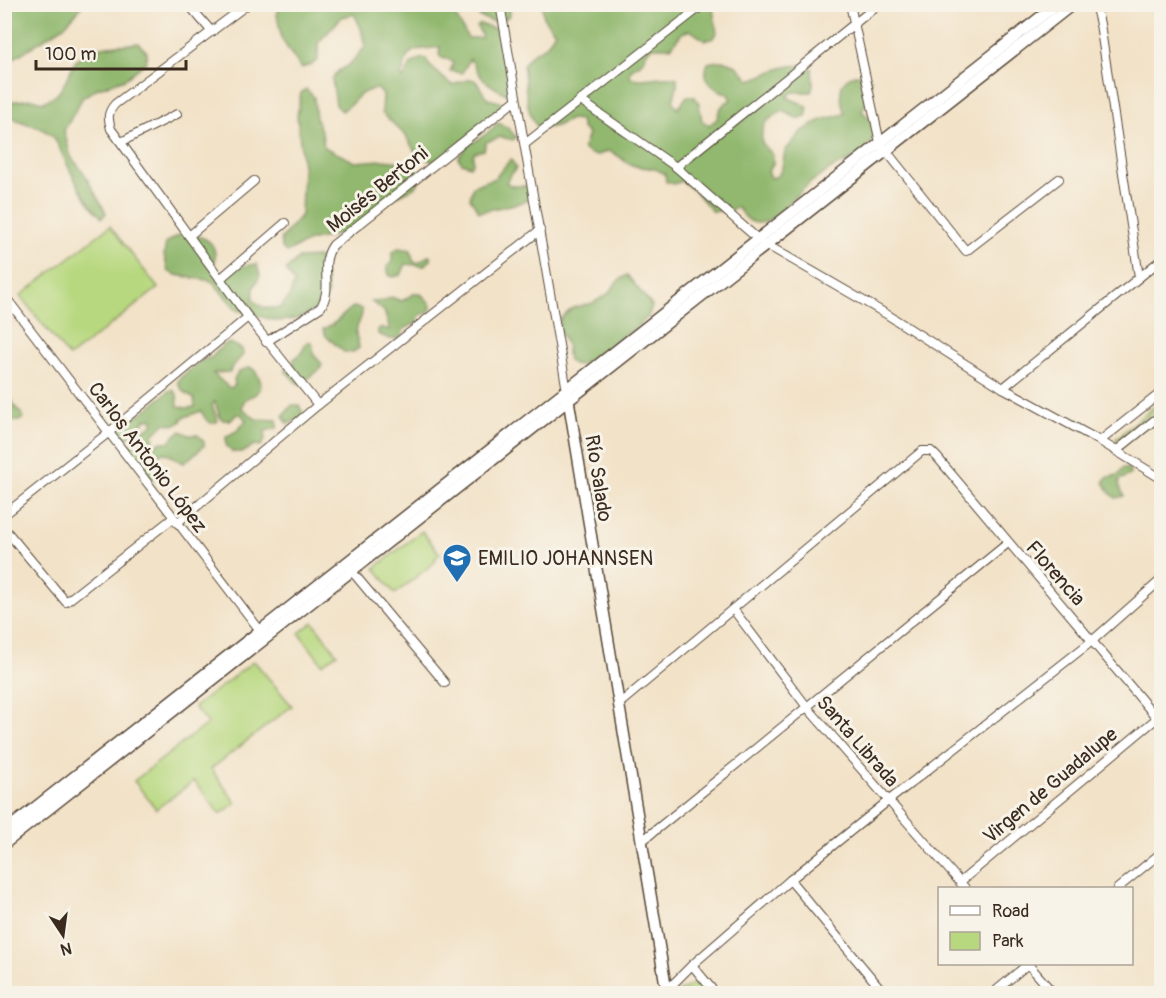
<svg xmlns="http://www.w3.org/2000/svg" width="1166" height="998" viewBox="0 0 1166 998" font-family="Pangolin,sans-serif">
	<rect width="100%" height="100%" fill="#f7f3e8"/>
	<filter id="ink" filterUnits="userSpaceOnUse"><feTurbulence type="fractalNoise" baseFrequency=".0167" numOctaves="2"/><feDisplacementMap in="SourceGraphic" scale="12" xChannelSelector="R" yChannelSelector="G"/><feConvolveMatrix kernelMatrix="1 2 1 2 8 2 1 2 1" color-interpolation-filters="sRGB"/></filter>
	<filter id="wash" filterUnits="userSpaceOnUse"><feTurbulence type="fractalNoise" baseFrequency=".008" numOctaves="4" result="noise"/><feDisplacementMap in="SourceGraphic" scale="24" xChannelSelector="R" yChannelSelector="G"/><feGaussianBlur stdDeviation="1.35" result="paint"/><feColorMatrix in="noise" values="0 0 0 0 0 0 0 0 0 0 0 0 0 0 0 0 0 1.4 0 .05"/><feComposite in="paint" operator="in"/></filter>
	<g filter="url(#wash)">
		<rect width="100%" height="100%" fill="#f2e2c7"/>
		<g fill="#b7d87f" stroke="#79814e" stroke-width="1.5">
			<polygon points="110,226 158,288 69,357 20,296"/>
			<polygon points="1161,401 1161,406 1116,441 1116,438"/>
			<polygon points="422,531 440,554 435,558 436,561 395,594 375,568"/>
			<polygon points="313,622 337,654 322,664 299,633"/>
			<polygon points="254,661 292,706 211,769 236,803 220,814 194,781 156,809 134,781 208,723 194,707"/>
			<polygon points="703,979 716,993 674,994"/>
		</g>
		<g fill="#91b86e" stroke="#667146" stroke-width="1.5">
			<polygon points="4,5 5,4 82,5 80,9 63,27 5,64"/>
			<path d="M280 5H455L453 11 468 38H481V34L477 27 480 24 504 31 503 39 499 47C512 56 507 61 508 72 509 78 511 82 511 87L506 94C497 89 483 82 478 72 475 67 475 64 470 59L462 73 450 71 453 64 451 60 442 58 439 55 440 47 415 50 408 55 401 76 403 79 411 64 422 58 426 59 430 66 449 83 453 85C482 73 473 82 488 99L500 102 503 105 447 155 432 162 415 152 406 136 382 113 383 95 378 89C357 90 357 102 342 111L336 105 332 79 338 71 349 65 365 47 361 28 354 14 342 17 318 43V60L311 65 301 68 282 40 277 15Z"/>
			<polygon points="470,5 512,5 508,17 497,23 480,17"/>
			<path d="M542 5H715L713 9 717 33 712 39 704 40 690 30 682 33 671 47H654L647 51C644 61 641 65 631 69L630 77C646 83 660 73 677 78V86L673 102 678 109 687 96 695 97 699 104 702 121 709 125 717 119C719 109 722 104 731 100L727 93C712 89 701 79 708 63 728 57 738 64 749 80 770 75 790 58 812 69L813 85 811 92H793L787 97C795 102 802 102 808 108L806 116 798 119 783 111C767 119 760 124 762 143L773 155V164L768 171 771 178 778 176 782 168 785 151 801 132 821 120 845 114C838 93 837 74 865 74L871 79 869 96 862 111 873 122 875 130 874 138 864 152 858 157 834 167 811 182 771 219C754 228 747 221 737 207L730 211H712L696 192 682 181 674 184 666 182 665 174C649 164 646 170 632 165 622 162 620 153 607 151 597 157 592 156 583 149L588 134 582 128 580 120 571 119 556 126 539 129C524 112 527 87 523 65L532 54 546 46 555 32 544 19Z"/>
			<path d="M138 43 147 52 146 62 125 79 96 89 83 97 64 131 71 157 84 173 106 213 102 218C88 204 74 180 66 162 61 153 59 144 53 137 39 122 16 126 5 110L9 102 32 99 43 102C47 100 52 98 56 95 70 84 67 63 86 53 100 44 122 46 138 43Z"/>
			<polygon points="306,89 314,97 316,119 322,133 324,147 355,162 382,160 402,162 413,166 421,177 416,187 393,198 348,232 309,241 287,252 282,248 281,239 301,215 303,167 297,116 301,93"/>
			<polygon points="498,123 507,127 516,137 513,140 501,137 486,142 484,150 475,152 473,155 473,163 470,166 462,163 458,158 467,146 485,135"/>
			<polygon points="511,159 516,168 506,182 511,186 528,186 534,195 524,202 479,212 470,198 473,186 495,178"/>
			<path d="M184 232C209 239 219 241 214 269L220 275 234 267 257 264 260 276 254 287 253 300 264 308H280L290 296 294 283 286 270 299 258 318 257 324 267 328 293 318 308 297 319 277 321 237 310 212 281 176 275 168 271 164 255 166 243Z"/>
			<polygon points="398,248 411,250 413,261 418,263 428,256 431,256 431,260 423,266 406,264 401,275 393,277 389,275 387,267 392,262 392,253"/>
			<polygon points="627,275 652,306 648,317 634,329 580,365 573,364 568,360 566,344 559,329 560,319 573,308 593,303 608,294 617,282"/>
			<polygon points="413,294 421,294 430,303 431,308 429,312 420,315 416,323 404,329 401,336 398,339 390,339 378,334 378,329 382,328 390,330 384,311 372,302 384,301 391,297 402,301"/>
			<path d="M353 307 362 309C363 320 356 324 356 333 356 338 359 342 359 348L353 352H344L326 336 323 329C339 323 341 315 353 307Z"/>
			<path d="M308 342H312L314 355 322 364C320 372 318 370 312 375 294 391 299 382 285 371L287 367 295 368 293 360 302 352 305 344Z"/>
			<path d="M230 343 242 349 243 355 232 367 230 372 213 373 229 388 233 387 235 384 234 379 238 372 250 367C257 371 265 384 258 392 251 399 243 396 242 408L256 419 277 420V428L265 431V439L261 446 254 445 244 452H232L226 445V437L238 430 246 420 241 414H237L231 420H223L220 417 215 402 212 405 218 421C209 427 205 419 201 411L182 418 181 422 174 425 165 423 153 435 154 442 157 444 161 442H170L175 435 181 431 189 435H198L204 442V446L184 463 166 453 158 454 154 461 160 476 155 479 147 477 142 461 135 457 130 446 140 432 151 426 153 422 152 418 144 420 143 424C138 428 130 438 125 439L120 438 118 434 121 425 141 414 169 391 173 390 177 394 178 406 186 408 195 407 194 399C184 391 185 395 178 383L179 379 199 362 212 357 223 345Z"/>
			<path d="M5 390C11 395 11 399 15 406 18 412 22 411 23 418L19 421H7L5 413Z"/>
			<polygon points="292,405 299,405 304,416 288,424 283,416"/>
			<polygon points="1123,468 1127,468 1130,471 1130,475 1119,480 1119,485 1124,496 1116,498 1110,493 1104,482 1106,478 1118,475"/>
		</g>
	</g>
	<g filter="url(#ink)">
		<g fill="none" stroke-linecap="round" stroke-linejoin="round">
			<g stroke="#564637" stroke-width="10">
				<g id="street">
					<polyline points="188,4 212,32"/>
					<path d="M248 4 115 104C107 113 108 118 111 129L248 317 318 405"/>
					<polyline points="500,4 567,391"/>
					<polyline points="850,4 880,143 966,251 1059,179"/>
					<polyline points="1095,4 1100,24 1139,277"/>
					<polyline points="580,100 676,167 759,240"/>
					<polyline points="121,142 177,114"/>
					<polyline points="525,144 704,4"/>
					<polyline points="676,167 879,4"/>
					<polyline points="189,236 254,181"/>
					<polyline points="767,245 888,315 1003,388 1100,441 1162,479"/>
					<polyline points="220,279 285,223"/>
					<polyline points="4,295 262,633"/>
					<path d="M266 342 321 307C334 285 318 266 333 245L516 100"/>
					<polyline points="1003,388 1162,259"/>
					<polyline points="1100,441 1162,392"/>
					<polyline points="1116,451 1162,414"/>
					<polyline points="4,515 108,433 248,317"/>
					<polyline points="177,523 318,405 540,230"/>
					<polyline points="4,528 66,602 173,518"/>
					<polyline points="350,569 445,683"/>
					<polyline points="733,609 807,707 965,888"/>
					<polyline points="619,704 922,451 931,451 937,457 1162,724"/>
					<polyline points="641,842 1008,543"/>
					<polyline points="790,880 885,994"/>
					<polyline points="960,882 1162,714"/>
					<polyline points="1118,888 1162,852"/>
					<polyline points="1028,964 1054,994"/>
					<polyline points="692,965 716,994"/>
					<polyline points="666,991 692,965 790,880 888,801 1092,641 1162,579"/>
					<polyline points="992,994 1028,964"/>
				</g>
			</g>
			<g stroke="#564637" stroke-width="13">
				<g id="secondary">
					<polyline points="568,397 667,994"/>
					<polyline points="4,832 1057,4"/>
					<polyline points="4,844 1073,4"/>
				</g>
			</g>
			<use href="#street" stroke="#fff" stroke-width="8"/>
			<use href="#secondary" stroke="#fff" stroke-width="10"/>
		</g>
	</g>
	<defs>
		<g id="school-pin" transform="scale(1.5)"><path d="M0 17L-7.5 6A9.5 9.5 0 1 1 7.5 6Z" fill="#1f6fb2" stroke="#f7f3e8"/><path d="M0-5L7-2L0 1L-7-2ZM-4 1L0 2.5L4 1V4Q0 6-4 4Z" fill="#fff"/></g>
	</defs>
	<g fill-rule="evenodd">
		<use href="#school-pin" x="457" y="558"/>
	</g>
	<g text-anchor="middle" stroke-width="6" stroke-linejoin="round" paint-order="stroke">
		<g font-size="20" fill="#3b2a1e" stroke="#f7f3e8">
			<text transform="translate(377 189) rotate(-39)" y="7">Moisés Bertoni</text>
			<text transform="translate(148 457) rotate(53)" y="7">Carlos Antonio López</text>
			<text transform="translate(599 478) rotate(81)" y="7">Río Salado</text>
			<text transform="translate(1056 573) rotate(49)" y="7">Florencia</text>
			<text transform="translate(858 741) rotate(49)" y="7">Santa Librada</text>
			<text transform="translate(1050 785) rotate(-40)" y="7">Virgen de Guadalupe</text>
		</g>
		<g font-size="20" fill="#3b2a1e" stroke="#f7f3e8" text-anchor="start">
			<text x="478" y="565">EMILIO JOHANNSEN</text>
		</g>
	</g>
	<rect width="1166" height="998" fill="none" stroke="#f7f3e8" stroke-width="24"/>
	<rect x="938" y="887" width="195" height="78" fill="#f7f3e8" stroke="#aca397" stroke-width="1.5"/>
	<rect x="950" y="906" width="30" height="9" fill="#ffffff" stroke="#aca397" stroke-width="1.5"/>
	<text x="992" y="917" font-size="18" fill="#3b2a1e">Road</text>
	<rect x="950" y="932" width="30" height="18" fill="#b7d87f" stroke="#aca397" stroke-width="1.5"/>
	<text x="992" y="947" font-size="18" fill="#3b2a1e">Park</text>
	<g transform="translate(63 935) rotate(167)" stroke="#f7f3e8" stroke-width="4.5" paint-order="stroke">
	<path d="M0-4.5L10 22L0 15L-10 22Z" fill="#3b2a1e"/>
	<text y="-9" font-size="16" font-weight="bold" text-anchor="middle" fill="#3b2a1e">N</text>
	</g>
	<path d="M36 60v9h150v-9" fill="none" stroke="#3b2a1e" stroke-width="3"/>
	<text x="45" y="60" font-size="18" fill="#3b2a1e" stroke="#f7f3e8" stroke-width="4.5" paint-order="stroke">100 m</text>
</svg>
